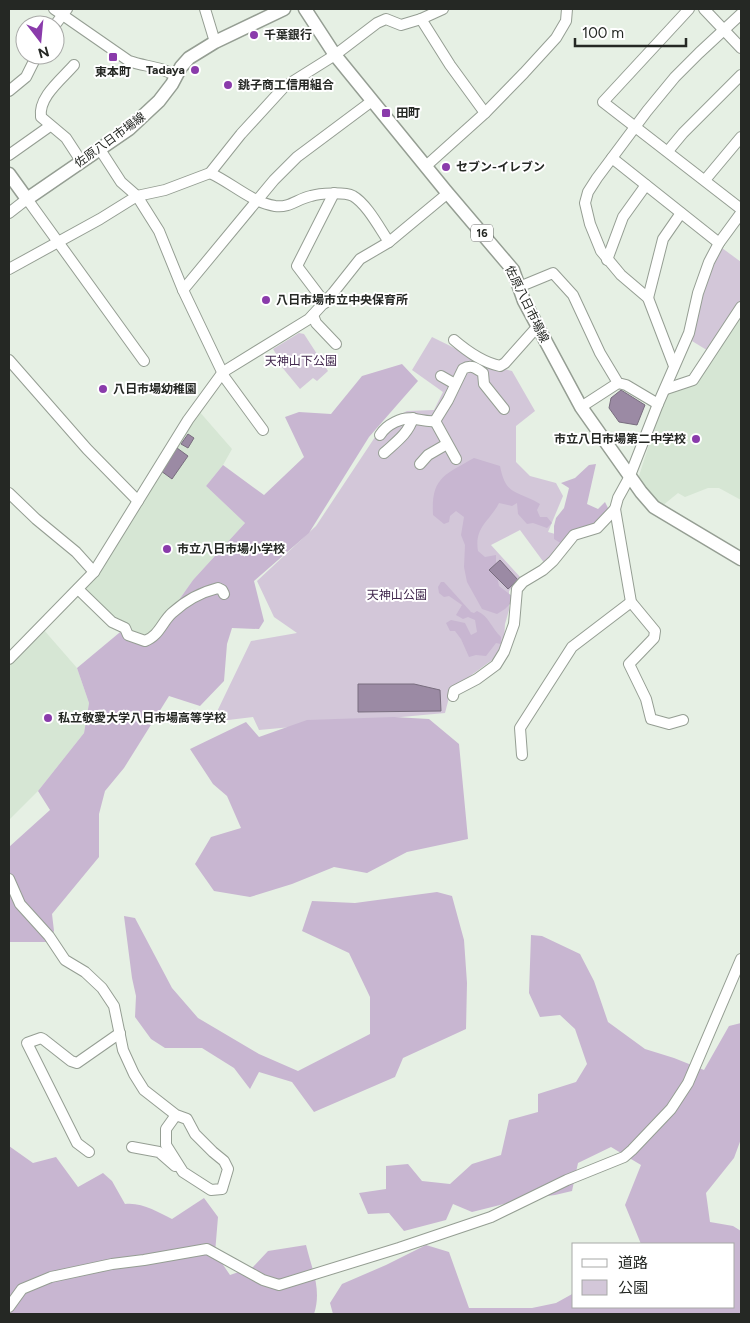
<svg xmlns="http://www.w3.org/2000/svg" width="750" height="1323" viewBox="0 0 750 1323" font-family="Figtree,'Noto Sans JP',sans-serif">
	<rect width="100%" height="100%" fill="#e6f0e4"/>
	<g fill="#d6e6d4">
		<polygon points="741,312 741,500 719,488 708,488 685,497 678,493 662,506 638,479 664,398 671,392 694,385"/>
		<polygon points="198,410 232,449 223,465 206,486 245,523 193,580 148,644 125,628 84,590 97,575"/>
		<polygon points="43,629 77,668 89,703 84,733 38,791 9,820 9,663"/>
	</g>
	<g fill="#d3c7d9">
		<polygon points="722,248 741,262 741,299 710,352 692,341 708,273"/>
		<polygon points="299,333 304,334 328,371 317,381 313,378 300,389 281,366 283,365 273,349"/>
		<polygon points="432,337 489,365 512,371 535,411 516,426 516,462 530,476 556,483 563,496 548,532 566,537 545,564 520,530 491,545 521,578 509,591 509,610 505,624 504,641 499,655 451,690 445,713 259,730 253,717 212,722 251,641 297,633 274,617 257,581 316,526 385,422 407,411 434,410 443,392 412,370"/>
	</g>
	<g fill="#c8b6d1">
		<polygon points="402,364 418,381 369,437 309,533 254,581 264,621 259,629 232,628 227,644 224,681 200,706 169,696 124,768 105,791 99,814 99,857 52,914 54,931 48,942 9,942 9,847 50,810 38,791 84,733 89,703 77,668 125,628 148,644 193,580 245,523 206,486 223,465 264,495 304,457 285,417 299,412 331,414 362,376"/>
		<path d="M474 458 500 466C506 497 517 490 540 504L537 510 540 517H547L552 523 547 528 533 523 527 524 518 514 517 503 512 506 499 503C490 521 474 527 478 551L485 557 496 555V571L499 586 512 596V602L505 609 497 614 482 609 467 582 464 567 465 545 461 535 464 517 456 511 450 516 449 522 444 524 433 515C431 478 444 475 474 458Z"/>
		<polygon points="596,464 587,504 598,509 605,502 609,510 600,522 562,544 554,539 554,526 556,518 564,508 569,488 561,483 575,478 589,465"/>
		<path d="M441 582H444L471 612 474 613 477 611C489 616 492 629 501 637V644L496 643 486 656 476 655 469 657 461 639 455 631H450L446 623 451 620 465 623 471 635 477 632 475 620 468 617 463 619 456 615 462 605 449 596 444 597 439 593 438 587Z"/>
		<polygon points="394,717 429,719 459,744 468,839 407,852 367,873 334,867 292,884 250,897 214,891 195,864 211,837 241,828 227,796 213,784 190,749 246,722 259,737 307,720"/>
		<polygon points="437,892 452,896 464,940 467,983 466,1029 403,1058 395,1077 314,1112 292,1082 259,1072 250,1089 234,1068 202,1048 165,1048 151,1039 135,1017 136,996 132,978 124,916 135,918 172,988 198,1018 259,1054 298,1071 370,1034 370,997 349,953 302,931 312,901 355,903"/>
		<polygon points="531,935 542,936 580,954 594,981 608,1022 645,1049 674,1058 704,1070 729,1026 741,1023 741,1139 734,1158 706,1193 710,1222 733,1226 741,1231 741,1314 333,1314 330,1303 342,1284 386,1265 426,1245 449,1252 469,1308 532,1308 556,1303 574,1293 574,1307 734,1307 734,1244 641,1244 625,1205 641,1165 611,1147 578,1163 572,1191 555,1195 524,1199 472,1212 453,1204 446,1220 404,1231 389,1213 368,1214 359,1193 386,1189 386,1166 408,1164 422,1181 450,1184 472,1164 501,1155 509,1120 538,1112 538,1094 576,1082 587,1064 575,1029 560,1015 540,1017 529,993"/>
		<path d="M9 1146 33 1163 56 1157 78 1187 103 1173 112 1181 125 1204C142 1202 158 1212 172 1219L204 1198 218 1217 215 1253 230 1275 253 1267 268 1251 306 1245C312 1270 322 1289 314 1314H9Z"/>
	</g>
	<g fill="#9b8aa4" stroke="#786d7e">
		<polygon points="621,390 645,405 637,425 619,422 609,408 611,398"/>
		<polygon points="188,434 194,438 188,448 181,444"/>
		<polygon points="177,448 188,456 172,479 161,471"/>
		<polygon points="500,560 518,580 508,589 489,570"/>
		<polygon points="358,684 414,684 440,690 441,711 358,712"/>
	</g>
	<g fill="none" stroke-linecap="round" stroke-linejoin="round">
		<g stroke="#959e93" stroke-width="12">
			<g id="minor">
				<path d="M54 9 129 61C146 67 160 66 176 76"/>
				<polyline points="205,9 215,42"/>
				<polyline points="689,9 603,102 741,209"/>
				<polyline points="704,9 741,48"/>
				<polyline points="421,19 450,65 485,113"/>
				<polyline points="55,25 67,9"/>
				<path d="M74 65C62 79 38 97 41 117L66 138 81 161"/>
				<polyline points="9,91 26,77 37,55"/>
				<polyline points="99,148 121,182 137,196 159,231 183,290 225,378 263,430"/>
				<polyline points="668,151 683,133 741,75"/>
				<polyline points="9,155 50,126"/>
				<polyline points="612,158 719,243"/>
				<polyline points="426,166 485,113 524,73 556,38 566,21 567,9"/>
				<path d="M210 173C232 183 251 202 275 206 290 208 297 199 311 196 320 193 345 192 353 196 367 204 380 229 389 242"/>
				<polyline points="705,180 741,137"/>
				<polyline points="9,213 27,199 144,361"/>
				<polyline points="607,260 623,217 646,185"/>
				<polyline points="9,269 100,219 137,196 165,190 210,173 241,134 284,87 335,55 377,23 386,19 401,25 421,19 443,9"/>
				<polyline points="519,287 553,273 573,295 600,353 618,383 626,385 658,404"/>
				<polyline points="183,290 274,180 297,157 372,101"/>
				<polyline points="648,298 663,239 681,213"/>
				<polyline points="325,303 297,266 334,193"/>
				<polyline points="313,315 316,323 336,344"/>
				<path d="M454 340C468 352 482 362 500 366L505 363 537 327"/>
				<polyline points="9,360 87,449 138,501"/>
				<polyline points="674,366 648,298 621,275 601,251 590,224 585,203 588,192 597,178 647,111 675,77 699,53 741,14"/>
				<polyline points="441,376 455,384"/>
				<polyline points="666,389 693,380 741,307"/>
				<polyline points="581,407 618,383"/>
				<path d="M435 421 448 400 463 369C471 364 476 368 483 373L484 384 504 409"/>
				<polyline points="435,421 456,459"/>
				<path d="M380 435C386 425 402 416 415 419 422 420 428 422 435 421"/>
				<path d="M384 453C396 442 408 434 413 418"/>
				<polyline points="420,464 428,455 447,444"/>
				<polyline points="9,493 36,519 76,552 94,572"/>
				<polyline points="615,509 631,602 655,631 654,638 629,664 646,699 651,719 669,724 683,720"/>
				<path d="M78 589 112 622 125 628 128 635 145 641C159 636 162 622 172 613 185 601 202 592 218 588L222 590 224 594"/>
				<polyline points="9,659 94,572 188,420 223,372 309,319 333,293 360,259 389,242 448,193"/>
				<polyline points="453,696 454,691 477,679 496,665 504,652 514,624 517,589 523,582 543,570 553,561 574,535 597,528 615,509 618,498 629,478 658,404 689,333 698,293 709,262 719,243 741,213"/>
				<polyline points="522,755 520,728 572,647 631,602"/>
				<polyline points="9,879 20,904 49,936 65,960 85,972 102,988 114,1006 123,1050 134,1074 144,1090 176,1115 187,1119 195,1134 213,1152 224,1161 228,1169 222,1189 211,1190 183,1172 166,1145 166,1129 176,1115"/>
				<polyline points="132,1147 159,1152 175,1166"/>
				<polyline points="89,1152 77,1143 27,1043 41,1038 43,1039 71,1061 77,1063 120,1033"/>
				<polyline points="9,1307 22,1289 51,1277 112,1264 144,1260 207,1249 263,1280 279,1285 399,1248 491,1217 567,1180 624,1157 632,1150 671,1109 688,1083 741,959"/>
			</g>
		</g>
		<g stroke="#959e93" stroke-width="15">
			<g id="major">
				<polyline points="305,9 335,55 445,190 513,270 524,301 581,407 641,492 654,507 741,559"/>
				<polyline points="9,174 27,199 129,129 159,101 172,84 181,67 189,58 215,42 284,9"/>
			</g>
		</g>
		<use href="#minor" stroke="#fff" stroke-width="10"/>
		<use href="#major" stroke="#fff" stroke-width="12"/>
	</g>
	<g fill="#8a3bab" stroke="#fff" stroke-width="2">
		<circle cx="254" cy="35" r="5"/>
		<rect x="108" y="52" width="10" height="10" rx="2.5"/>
		<circle cx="195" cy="70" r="5"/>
		<circle cx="228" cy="85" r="5"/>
		<rect x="381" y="108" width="10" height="10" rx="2.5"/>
		<circle cx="446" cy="167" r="5"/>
		<circle cx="266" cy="300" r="5"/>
		<circle cx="103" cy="389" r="5"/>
		<circle cx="696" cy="439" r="5"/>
		<circle cx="167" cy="549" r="5"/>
		<circle cx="48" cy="718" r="5"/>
	</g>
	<g text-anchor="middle" stroke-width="4" stroke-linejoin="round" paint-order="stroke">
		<rect fill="#fff" stroke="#666866" stroke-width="1" x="471" y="224.5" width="22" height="17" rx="4"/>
		<g font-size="11" font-weight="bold" fill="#252824">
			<text x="482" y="237">16</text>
		</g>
		<g font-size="12" font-weight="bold" fill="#252824" stroke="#fff" text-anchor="start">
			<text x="264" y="39">千葉銀行</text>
			<text x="185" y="74" text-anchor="end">Tadaya</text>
			<text x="113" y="76" text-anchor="middle">東本町</text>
			<text x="238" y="89">銚子商工信用組合</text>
			<text x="396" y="117">田町</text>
			<text x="456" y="171">セブン-イレブン</text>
			<text x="276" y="304">八日市場市立中央保育所</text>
			<text x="113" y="393">八日市場幼稚園</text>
			<text x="686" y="443" text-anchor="end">市立八日市場第二中学校</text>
			<text x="177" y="553">市立八日市場小学校</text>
			<text x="58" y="722">私立敬愛大学八日市場高等学校</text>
		</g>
		<g font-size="12" fill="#252824" stroke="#fff">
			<text transform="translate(110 140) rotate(-36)" y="4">佐原八日市場線</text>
			<text transform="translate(527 304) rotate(64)" y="4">佐原八日市場線</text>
		</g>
		<g font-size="12" fill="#42284e" stroke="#fff">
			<text x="301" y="365">天神山下公園</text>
			<text x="397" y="599">天神山公園</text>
		</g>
	</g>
	<rect width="750" height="1323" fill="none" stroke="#252824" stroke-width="20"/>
	<rect x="572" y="1243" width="162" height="65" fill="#ffffff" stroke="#a8a9a7"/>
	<rect x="582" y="1259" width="25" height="8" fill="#ffffff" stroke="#a8a9a7"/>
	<text x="618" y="1268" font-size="15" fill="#252824">道路</text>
	<rect x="582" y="1280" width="25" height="15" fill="#d3c7d9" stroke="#a8a9a7"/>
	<text x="618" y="1293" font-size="15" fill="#252824">公園</text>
	<g transform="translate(40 40) rotate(164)"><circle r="24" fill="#ffffff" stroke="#a8a9a7"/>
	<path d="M0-4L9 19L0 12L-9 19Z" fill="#8a3bab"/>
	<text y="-8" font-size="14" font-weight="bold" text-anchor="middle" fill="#252824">N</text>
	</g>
	<path d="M575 38v8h111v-8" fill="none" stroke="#252824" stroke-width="2.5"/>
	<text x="582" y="38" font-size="15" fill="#252824" stroke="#ffffff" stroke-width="4" paint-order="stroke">100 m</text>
</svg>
